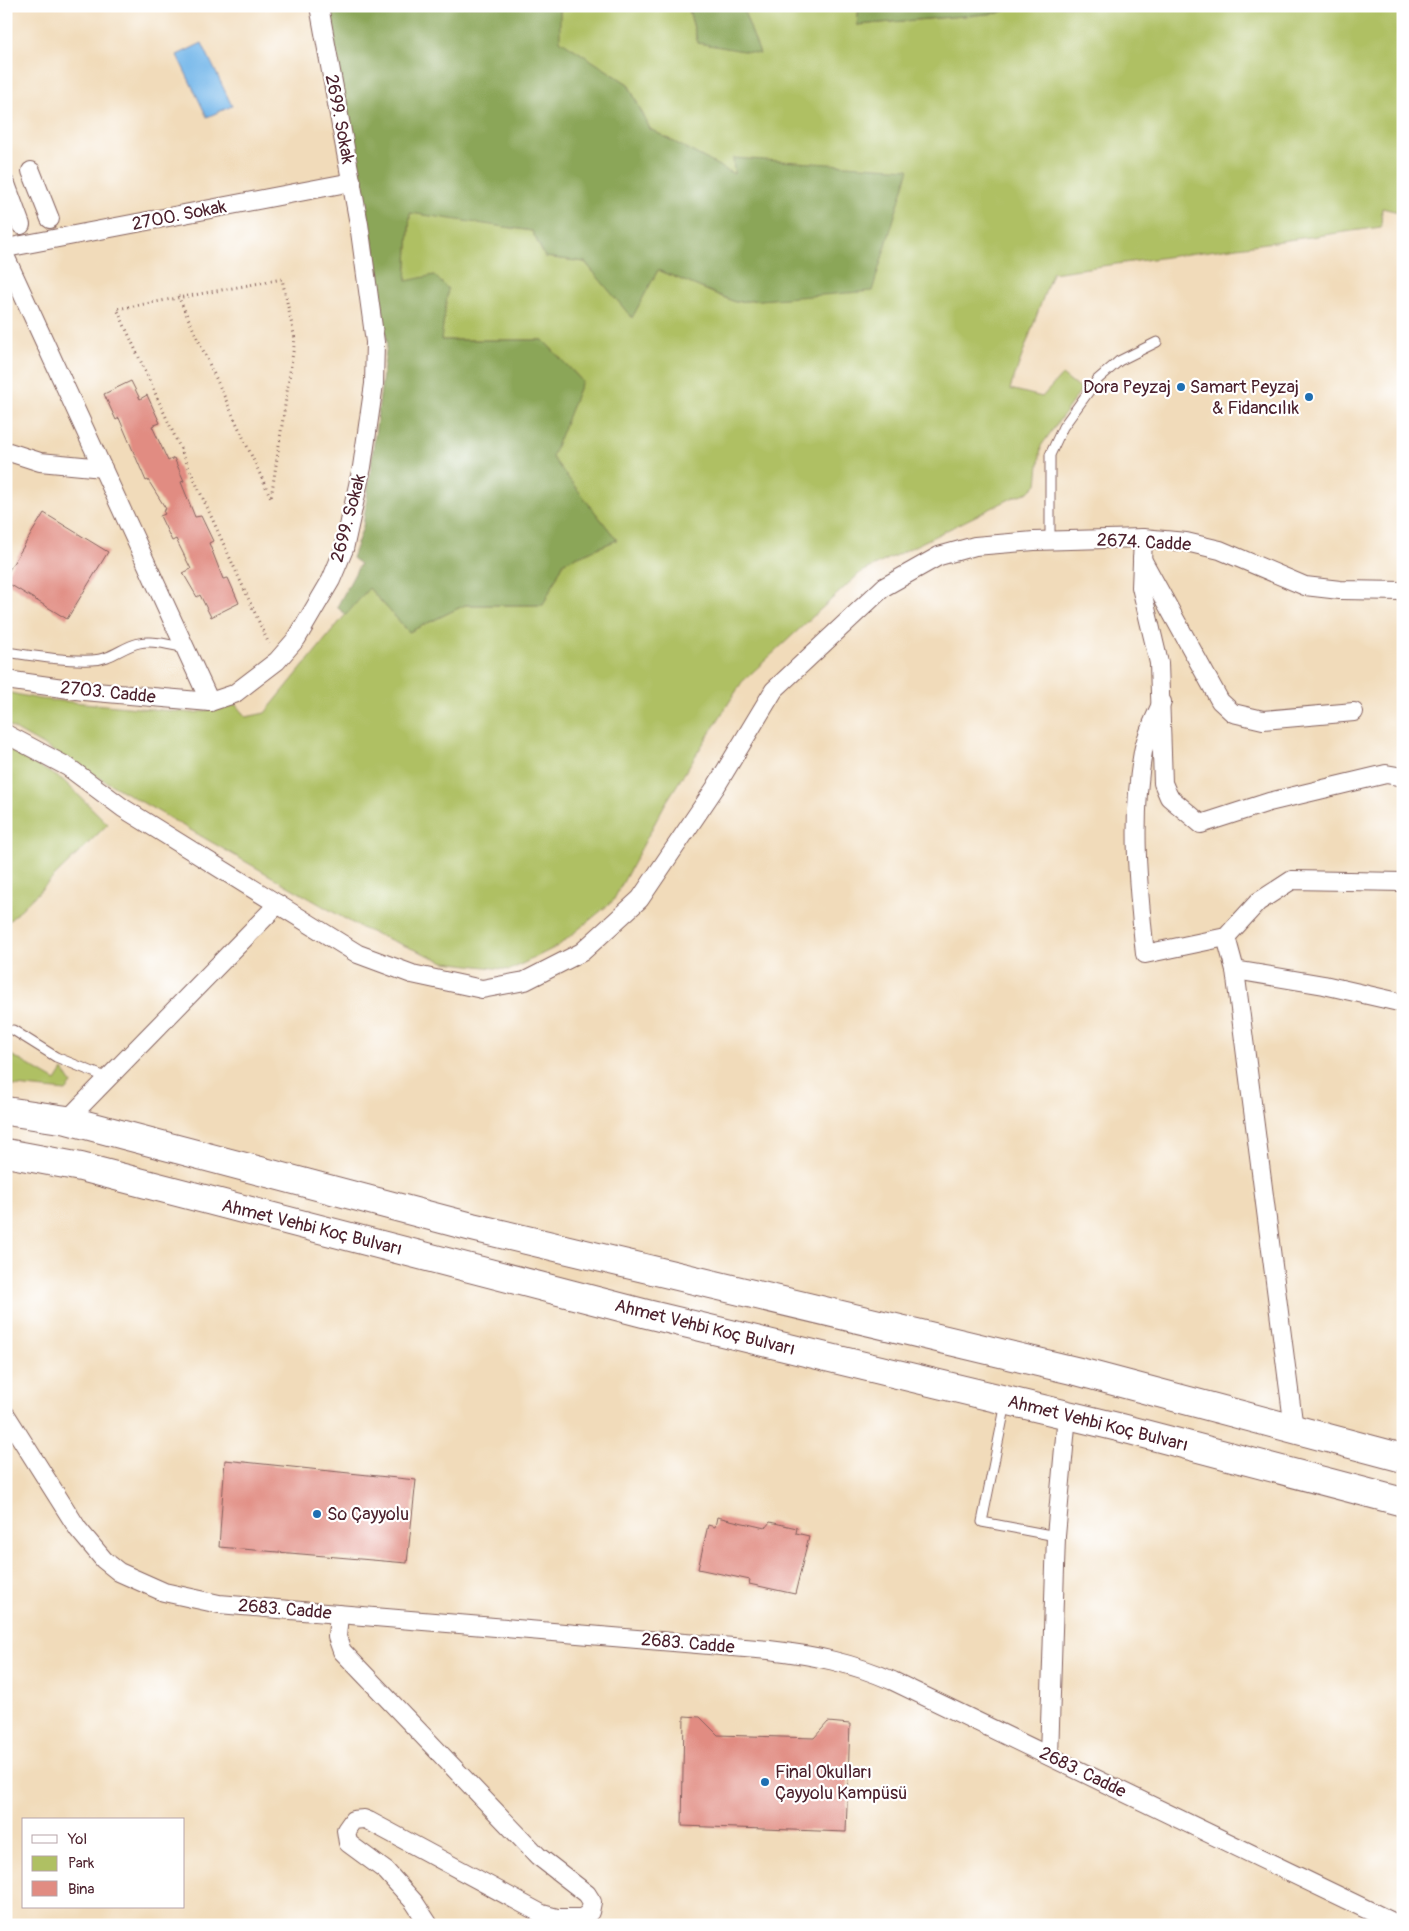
<svg xmlns="http://www.w3.org/2000/svg" width="1409" height="1931" viewBox="0 0 1409 1931" font-family="Pangolin,sans-serif">
	<rect width="100%" height="100%" fill="#fff"/>
	<filter id="ink" filterUnits="userSpaceOnUse"><feTurbulence type="fractalNoise" baseFrequency=".02" numOctaves="2"/><feDisplacementMap in="SourceGraphic" scale="10" xChannelSelector="R" yChannelSelector="G"/><feConvolveMatrix kernelMatrix="1 2 1 2 8 2 1 2 1" color-interpolation-filters="sRGB"/></filter>
	<filter id="wash" filterUnits="userSpaceOnUse"><feTurbulence type="fractalNoise" baseFrequency=".0096" numOctaves="4" result="noise"/><feDisplacementMap in="SourceGraphic" scale="20" xChannelSelector="R" yChannelSelector="G"/><feGaussianBlur stdDeviation="1.12" result="paint"/><feColorMatrix in="noise" values="0 0 0 0 0 0 0 0 0 0 0 0 0 0 0 0 0 1.4 0 .05"/><feComposite in="paint" operator="in"/></filter>
	<g filter="url(#wash)">
		<rect width="100%" height="100%" fill="#f1dbba"/>
		<g fill="#afc063" stroke="#7c7047">
			<polygon points="560,6 688,6 698,43 759,53 742,6 859,6 857,25 998,13 1017,6 1403,6 1403,213 1382,208 1381,227 1052,273 1010,389 1042,397 1062,375 1081,390 1041,446 1037,484 1029,492 1014,497 860,573 742,682 665,804 613,901 558,946 510,970 445,962 361,928 6,724 6,692 39,699 194,713 235,704 246,717 265,713 368,587 409,632 465,605 543,605 564,562 617,540 551,457 582,381 543,340 441,340 406,281 410,212 532,231 545,257 585,262 632,317 658,270 735,302 872,290 734,158 735,175 650,129 628,84 559,40"/>
			<polygon points="6,748 63,780 108,824 6,924"/>
			<polygon points="6,1052 56,1081 63,1070 72,1084 66,1091 6,1085"/>
		</g>
		<g fill="#8ba659" stroke="#6a6242">
			<polygon points="339,6 560,6 560,40 628,84 650,129 734,174 733,158 909,169 872,291 735,302 658,270 632,318 585,262 545,257 532,231 410,213 406,281 434,275 448,289 441,340 543,340 582,381 552,457 617,540 564,562 543,605 465,605 409,632 369,588 346,615 337,607 360,564 352,558 363,527 387,343 377,263 325,15 340,12"/>
			<polygon points="688,6 742,6 760,54 698,43"/>
			<polygon points="859,6 1017,6 998,13 857,25"/>
		</g>
		<polygon fill="#74b7ea" stroke="#5f6b8a" points="202,43 232,106 207,117 177,55"/>
		<g id="blocks">
			<g fill="#e18c82">
				<polygon points="131,381 140,399 147,395 160,423 152,426 168,461 174,458 184,481 181,482 195,517 201,516 213,541 209,543 223,579 228,578 239,603 211,617 200,595 197,597 183,573 191,569 176,539 172,541 160,516 165,514 163,511 166,509 148,480 146,481 119,418 116,420 104,394"/>
				<polygon points="44,513 108,552 67,619 6,582 6,575"/>
				<polygon points="225,1460 416,1480 407,1563 219,1547"/>
				<polygon points="717,1517 765,1528 770,1522 797,1528 796,1533 809,1536 795,1594 749,1584 750,1580 698,1569 708,1525 715,1527"/>
				<polygon points="684,1716 700,1717 718,1735 814,1738 828,1722 850,1724 846,1832 682,1826"/>
			</g>
		</g>
	</g>
	<g filter="url(#ink)">
		<use href="#blocks" fill-opacity="0" stroke="#84615d" stroke-width="1"/>
		<g fill="none" stroke-linecap="round" stroke-linejoin="round">
			<g stroke="#84615d" stroke-width="11">
				<g id="lane">
					<polyline points="1050,540 1050,455 1063,427 1097,380 1119,361 1157,342"/>
					<path d="M6 652C34 656 63 661 92 660 110 660 122 647 139 643 153 640 171 645 185 648"/>
					<polyline points="13,1030 56,1057 108,1078"/>
					<polyline points="1006,1403 982,1522 1056,1536"/>
				</g>
			</g>
			<g stroke="#84615d" stroke-width="20">
				<g id="street">
					<polyline points="31,171 50,219"/>
					<polyline points="6,184 21,225"/>
					<polyline points="6,248 352,182"/>
					<polyline points="6,258 210,702"/>
					<polyline points="6,451 40,462 103,468"/>
					<polyline points="1143,538 1141,587 1159,663 1163,783 1169,797 1201,824 1269,802 1386,774 1403,777"/>
					<polyline points="1142,559 1220,701 1233,713 1263,720 1354,712"/>
					<polyline points="6,680 84,691 210,702 234,694 277,661 297,638 331,580 344,549 362,467 374,384 375,342 359,224 319,6"/>
					<path d="M1162 702C1155 718 1146 735 1143 752 1131 820 1138 887 1145 954L1226 937 1258 902 1292 880 1403 882"/>
					<polyline points="6,734 68,767 123,808 358,954 412,974 482,989 525,981 582,952 640,899 715,788 774,690 884,587 939,556 975,546 1034,541 1143,538 1186,542 1220,550 1305,586 1340,590 1403,591"/>
					<polyline points="1226,937 1235,970 1294,1429"/>
					<polyline points="1235,970 1324,985 1403,1003"/>
					<polyline points="67,1120 278,904"/>
					<path d="M6 1415 78 1529 104 1560 119 1572 164 1592 219 1604 769 1650C813 1655 853 1663 893 1681L1399 1925"/>
					<polyline points="339,1614 337,1637 342,1651 538,1856 587,1894 592,1902 590,1912 582,1918 557,1918 542,1914 369,1821 364,1819 353,1820 346,1830 348,1843 386,1871 414,1902 429,1925"/>
					<polyline points="1049,1756 1056,1536 1067,1415"/>
				</g>
			</g>
			<g stroke="#84615d" stroke-width="30">
				<g id="primary">
					<polyline points="6,1111 67,1120 472,1227 1080,1372 1403,1458"/>
					<polyline points="6,1153 81,1167 647,1314 1122,1428 1403,1502"/>
				</g>
			</g>
			<polyline stroke="#84615d" stroke-width="3" stroke-dasharray="1 4" stroke-linecap="butt" points="178,296 271,498 295,339 282,279 117,309 269,644"/>
			<use href="#lane" stroke="#fff" stroke-width="9"/>
			<use href="#street" stroke="#fff" stroke-width="18"/>
			<use href="#primary" stroke="#fff" stroke-width="28"/>
		</g>
	</g>
	<g fill="#1f6fb2" stroke="#fff" stroke-width="2">
		<circle cx="1181" cy="387" r="5"/>
		<circle cx="1309" cy="397" r="5"/>
		<circle cx="317" cy="1514" r="5"/>
		<circle cx="765" cy="1782" r="5"/>
	</g>
	<g text-anchor="middle" stroke-width="4.5" stroke-linejoin="round" paint-order="stroke">
		<g font-size="18" fill="#4a1f2b" stroke="#fff">
			<text transform="translate(340 119) rotate(79)" y="6">2699. Sokak</text>
			<text transform="translate(179 215) rotate(-11)" y="6">2700. Sokak</text>
			<text transform="translate(348 518) rotate(-75)" y="6">2699. Sokak</text>
			<text transform="translate(1144 542) rotate(3)" y="6">2674. Cadde</text>
			<text transform="translate(108 692) rotate(6)" y="6">2703. Cadde</text>
			<text transform="translate(312 1227) rotate(14)" y="6">Ahmet Vehbi Koç Bulvarı</text>
			<text transform="translate(705 1327) rotate(14)" y="6">Ahmet Vehbi Koç Bulvarı</text>
			<text transform="translate(1098 1423) rotate(14)" y="6">Ahmet Vehbi Koç Bulvarı</text>
			<text transform="translate(285 1609) rotate(5)" y="6">2683. Cadde</text>
			<text transform="translate(688 1643) rotate(5)" y="6">2683. Cadde</text>
			<text transform="translate(1083 1772) rotate(26)" y="6">2683. Cadde</text>
		</g>
		<g font-size="18" fill="#4a1f2b" stroke="#fff" text-anchor="end">
			<text x="1171" y="393">Dora Peyzaj</text>
			<text x="1299" y="393">Samart Peyzaj<tspan x="1299" dy="21">&amp; Fidancılık</tspan></text>
			<text x="327" y="1520" text-anchor="start">So Çayyolu</text>
			<text x="775" y="1778" text-anchor="start">Final Okulları<tspan x="775" dy="21">Çayyolu Kampüsü</tspan></text>
		</g>
	</g>
	<rect width="1409" height="1931" fill="none" stroke="#fff" stroke-width="25"/>
	<rect x="22" y="1818" width="162" height="90" fill="#ffffff" stroke="#b7a5aa"/>
	<rect x="32" y="1835" width="25" height="8" fill="#ffffff" stroke="#b7a5aa"/>
	<text x="68" y="1844" font-size="15" fill="#4a1f2b">Yol</text>
	<rect x="32" y="1856" width="25" height="15" fill="#afc063" stroke="#b7a5aa"/>
	<text x="68" y="1868" font-size="15" fill="#4a1f2b">Park</text>
	<rect x="32" y="1881" width="25" height="15" fill="#e18c82" stroke="#b7a5aa"/>
	<text x="68" y="1894" font-size="15" fill="#4a1f2b">Bina</text>
</svg>
